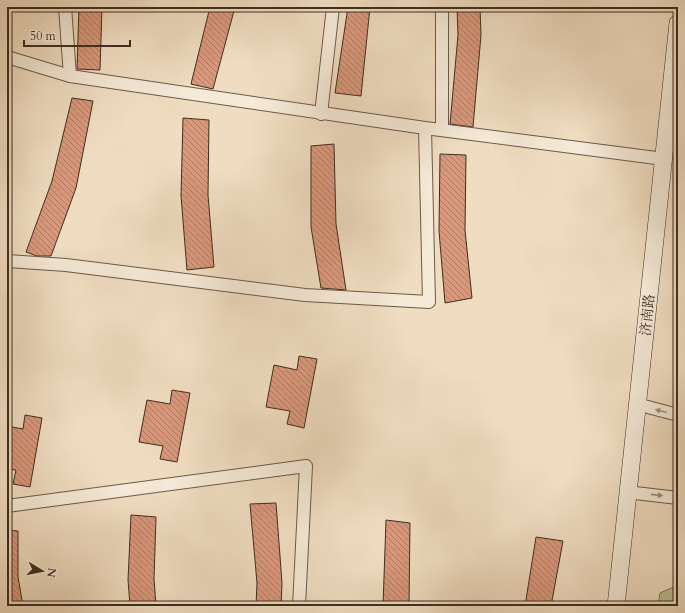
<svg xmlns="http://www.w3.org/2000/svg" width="685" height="613" viewBox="0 0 685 613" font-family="Cardo,'Noto Serif SC',serif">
	<defs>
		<pattern id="forest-firs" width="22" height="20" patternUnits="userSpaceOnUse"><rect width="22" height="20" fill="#bbc092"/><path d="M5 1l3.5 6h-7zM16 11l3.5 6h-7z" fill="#999c77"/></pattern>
		<pattern id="building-back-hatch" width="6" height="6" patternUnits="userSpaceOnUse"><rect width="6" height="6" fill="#db977a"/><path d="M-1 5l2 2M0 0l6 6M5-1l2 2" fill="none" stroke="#b37c64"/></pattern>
	</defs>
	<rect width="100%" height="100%" fill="#f0ddc1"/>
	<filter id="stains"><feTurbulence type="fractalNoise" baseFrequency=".005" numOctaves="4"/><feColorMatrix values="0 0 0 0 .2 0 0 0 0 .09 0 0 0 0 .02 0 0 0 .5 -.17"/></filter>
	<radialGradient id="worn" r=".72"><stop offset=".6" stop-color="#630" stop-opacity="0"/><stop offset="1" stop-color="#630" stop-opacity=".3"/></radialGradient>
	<polygon fill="url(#forest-firs)" stroke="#7c775a" points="678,585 678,606 658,606 660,593"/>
	<g fill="url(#building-back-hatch)" stroke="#3e2e21">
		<polygon points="79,7 102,7 100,70 77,69"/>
		<polygon points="210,7 235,7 213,89 191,84"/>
		<polygon points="348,7 370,7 361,96 335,93"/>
		<polygon points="457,7 480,7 481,35 473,127 450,124 458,35"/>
		<polygon points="72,98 93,101 76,188 51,256 37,256 26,252 52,181"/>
		<polygon points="183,118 209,120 208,195 214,267 187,270 181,196"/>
		<polygon points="334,144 336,224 346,290 321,288 311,227 311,146"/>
		<polygon points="440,154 466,155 465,230 472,298 445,303 439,231"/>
		<polygon points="299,356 317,359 304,428 287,424 290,411 266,407 274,365 297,370"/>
		<polygon points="172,390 190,393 177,462 160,459 163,446 139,442 147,400 170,404"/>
		<polygon points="25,415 42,418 30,487 13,484 16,470 7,469 7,426 23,429"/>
		<polygon points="276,503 282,583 281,606 256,606 257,583 250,504"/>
		<polygon points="131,515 156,517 154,579 156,606 130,606 128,580"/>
		<polygon points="386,520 410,523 409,606 383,606"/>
		<polygon points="7,530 18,531 18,577 23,606 7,606"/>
		<polygon points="536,537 563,541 551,606 525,606"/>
	</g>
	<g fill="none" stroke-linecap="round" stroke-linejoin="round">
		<g stroke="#6a5a49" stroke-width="14">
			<g id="street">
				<polyline points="65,7 70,76"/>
				<polyline points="7,57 70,76 425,128 429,302 305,295 66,265 7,261"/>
				<polyline points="321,114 333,7"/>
				<polyline points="425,128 664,159"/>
				<polyline points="442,130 442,7"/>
				<polyline points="644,406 678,415"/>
				<polyline points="635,493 678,498"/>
				<polyline points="7,506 306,466 299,606"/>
			</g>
		</g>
		<g stroke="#3e2e21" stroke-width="18">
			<polyline id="secondary" points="616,606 678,23"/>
		</g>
		<use href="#street" stroke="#f5e9d7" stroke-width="12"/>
		<use href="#secondary" stroke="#f5e9d7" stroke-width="17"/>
	</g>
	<defs><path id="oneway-solid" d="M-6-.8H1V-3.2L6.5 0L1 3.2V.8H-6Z"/></defs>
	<g fill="#9a8c7c">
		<use href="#oneway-solid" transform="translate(661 411) rotate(-166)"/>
		<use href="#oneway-solid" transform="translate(657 495) rotate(6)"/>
	</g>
	<g text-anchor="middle" stroke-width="3" stroke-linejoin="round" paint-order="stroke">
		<g font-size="14" fill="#3e2e21" stroke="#f5e9d7">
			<text transform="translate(647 315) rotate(-84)" y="5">济南路</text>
		</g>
	</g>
	<rect width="685" height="613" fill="none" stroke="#f0ddc1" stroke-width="24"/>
	<rect x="8" y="8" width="669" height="597" fill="none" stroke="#3e2e21" stroke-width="2"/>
	<rect x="12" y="12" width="661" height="589" fill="none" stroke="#3e2e21"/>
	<g transform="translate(42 571) rotate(100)" stroke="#f5e9d7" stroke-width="3" paint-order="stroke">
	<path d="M0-3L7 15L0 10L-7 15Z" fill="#3e2e21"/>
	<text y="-6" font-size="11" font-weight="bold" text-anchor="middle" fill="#3e2e21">N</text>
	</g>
	<path d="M24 40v6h106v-6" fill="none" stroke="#3e2e21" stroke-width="2"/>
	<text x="30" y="40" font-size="12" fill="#3e2e21" stroke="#f5e9d7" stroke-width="3" paint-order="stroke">50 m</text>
	<rect width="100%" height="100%" filter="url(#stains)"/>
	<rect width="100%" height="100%" fill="url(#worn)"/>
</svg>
